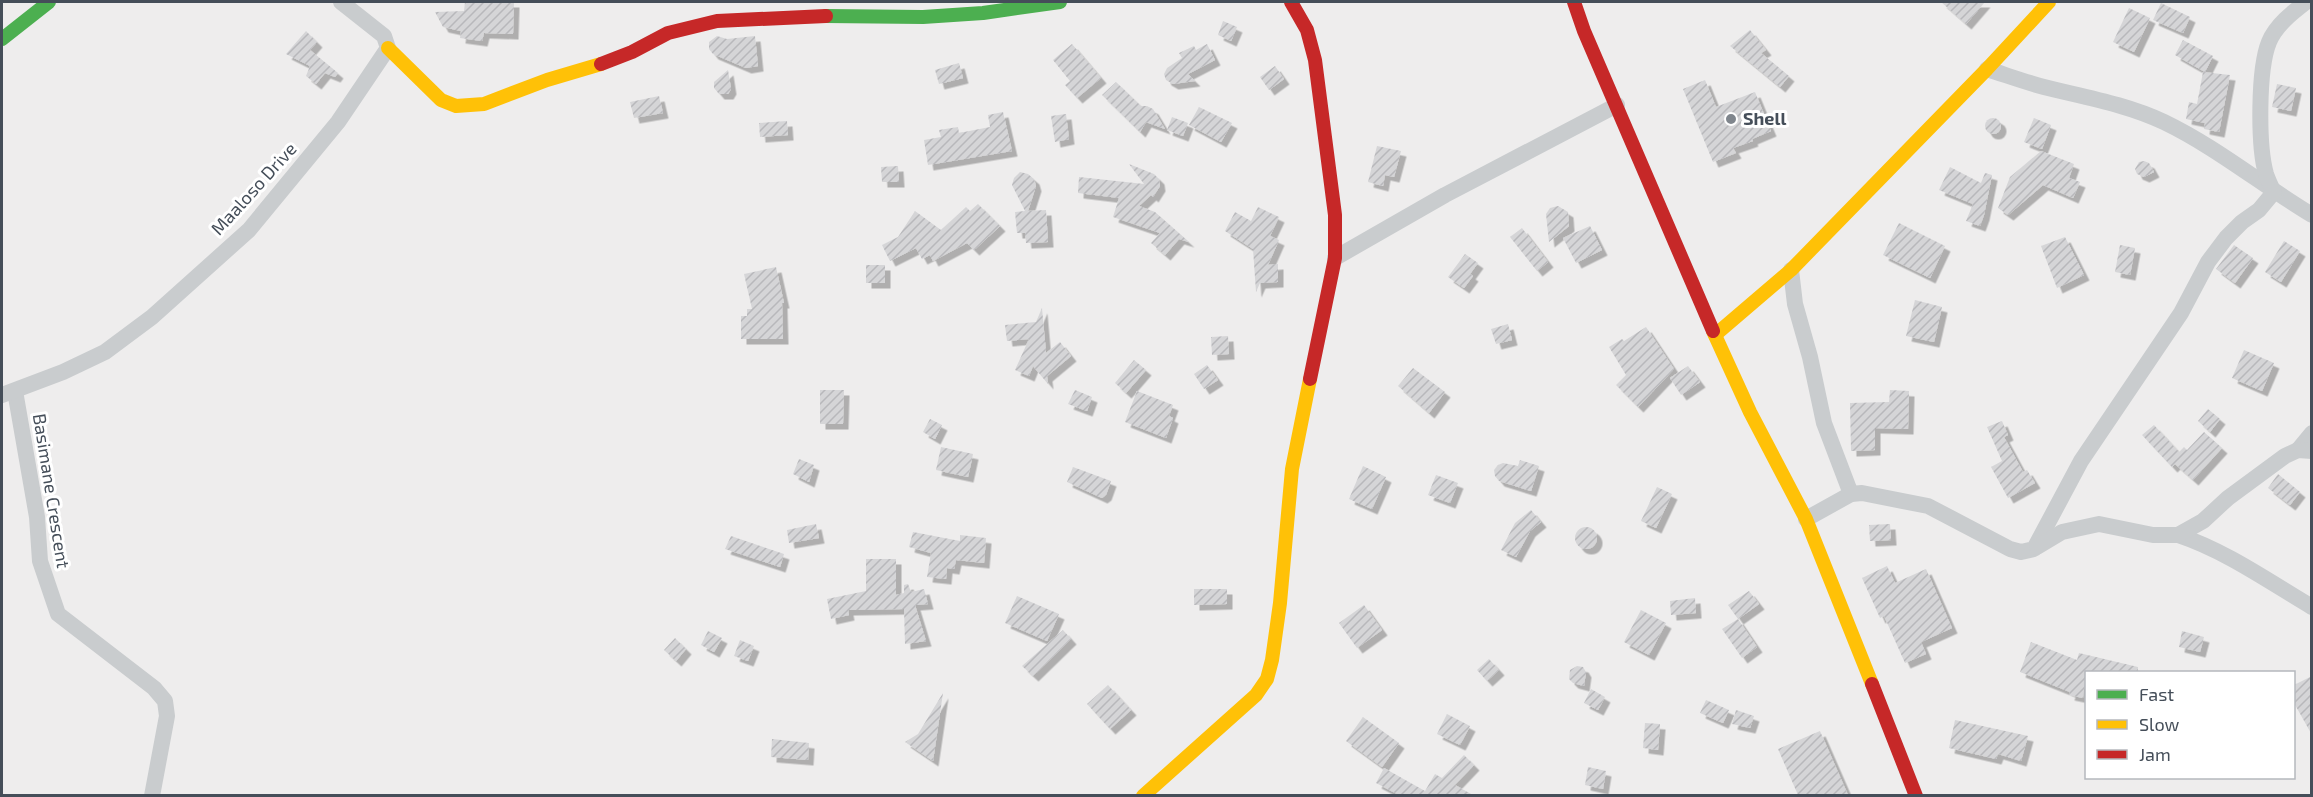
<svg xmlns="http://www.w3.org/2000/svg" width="2313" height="797" viewBox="0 0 2313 797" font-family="'Exo 2',sans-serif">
	<defs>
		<pattern id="building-hatch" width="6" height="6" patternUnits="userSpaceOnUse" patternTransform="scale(1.5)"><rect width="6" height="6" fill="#d5d5d7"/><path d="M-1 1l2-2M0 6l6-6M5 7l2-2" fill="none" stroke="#b8b8bb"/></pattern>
		<filter id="shadow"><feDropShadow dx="5.5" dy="5.5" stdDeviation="0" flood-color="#0004"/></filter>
	</defs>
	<rect width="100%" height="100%" fill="#eeeded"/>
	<g fill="url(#building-hatch)" filter="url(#shadow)">
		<polygon points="465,2 514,2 513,34 484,33 482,41 460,38 461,31 443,27 435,12 464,11"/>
		<polygon points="1941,2 1985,2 1966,24"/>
		<polygon points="2161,3 2190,17 2183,33 2153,20"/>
		<polygon points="2129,8 2150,18 2134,52 2113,42"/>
		<polygon points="1223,21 1237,27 1231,41 1218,35"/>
		<polygon points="1750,30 1766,50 1761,53 1789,76 1780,87 1730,46"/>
		<polygon points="306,31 317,42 310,50 338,73 335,77 325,73 316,84 306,76 310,66 286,54"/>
		<polygon points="717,36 727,39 755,36 758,66 746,68 713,54 709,49 709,42"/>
		<polygon points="2183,40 2213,56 2205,72 2175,55"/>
		<polygon points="1072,44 1101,78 1077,98 1065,85 1070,81 1053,60"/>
		<polygon points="1207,44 1215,60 1188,74 1195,81 1173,84 1166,80 1164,74 1167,68 1182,58 1179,53 1194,46 1196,50"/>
		<polygon points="959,63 963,78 939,84 935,70"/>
		<polygon points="1275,66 1284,79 1269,90 1260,77"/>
		<polygon points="728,70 731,89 728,94 719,94 714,88 714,82"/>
		<polygon points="2203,72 2230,75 2219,132 2204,129 2205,123 2186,119 2189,102 2197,104"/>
		<polygon points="1705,80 1716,107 1755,92 1771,131 1752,139 1753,141 1733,148 1736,153 1713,162 1683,89"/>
		<polygon points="1116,82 1141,106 1147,106 1153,109 1165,129 1146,122 1140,132 1102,95"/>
		<polygon points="2277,84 2296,88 2291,111 2272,107"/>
		<polygon points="659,96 663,113 634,118 630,102"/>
		<polygon points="1199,107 1232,123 1221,142 1189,125"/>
		<polygon points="1003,112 1012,151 928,165 924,140 941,137 939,130 958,127 959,133 990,127 988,115"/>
		<polygon points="1066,114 1069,139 1055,142 1051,116"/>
		<polygon points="1172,117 1188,123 1183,136 1167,130"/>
		<polygon points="2034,118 2051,125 2042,149 2024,142"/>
		<circle cx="1993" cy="126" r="8"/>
		<polygon points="787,121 788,135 760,137 759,123"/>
		<polygon points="1377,146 1401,151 1394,177 1385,175 1383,186 1368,182"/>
		<polygon points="2041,151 2074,164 2069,178 2080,182 2073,198 2043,185 2008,215 1998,208 2010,177"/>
		<polygon points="2144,161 2149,163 2154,172 2144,177 2137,174 2135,169 2139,162"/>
		<polygon points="1129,164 1154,174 1159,179 1160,186 1153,197 1151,195 1139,206 1155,212 1189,242 1179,239 1165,255 1151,243 1160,233 1113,217 1119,198 1078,193 1079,177 1144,184"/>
		<polygon points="898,166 899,182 882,182 881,167"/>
		<polygon points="1950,167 1981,183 1985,173 1992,175 1984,215 1980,226 1966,221 1973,204 1939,190"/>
		<polygon points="1020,172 1028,174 1034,179 1036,186 1028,211 1046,210 1048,242 1026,243 1025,233 1017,233 1015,212 1025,211 1012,185 1014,178"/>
		<polygon points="978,204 1000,226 974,250 967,243 933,261 930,255 922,259 916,248 890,261 882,245 898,237 915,211 941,230 966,207 970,211"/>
		<polygon points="1558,206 1568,212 1569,226 1549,242 1546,214 1550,208"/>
		<polygon points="1258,207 1279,217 1270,236 1279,240 1268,265 1278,264 1278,282 1260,283 1256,292 1253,249 1225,231 1235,212 1251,221"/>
		<polygon points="1899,223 1945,246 1930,278 1883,255"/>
		<polygon points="1590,226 1602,250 1576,263 1563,238"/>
		<polygon points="1522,228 1548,262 1537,271 1510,237"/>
		<polygon points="2065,237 2084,275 2057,288 2041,246"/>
		<polygon points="2284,241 2300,251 2281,282 2265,272"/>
		<polygon points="2120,245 2135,248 2130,275 2115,272"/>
		<polygon points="2234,245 2253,258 2235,283 2216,269"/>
		<polygon points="1465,254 1478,263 1470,274 1473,276 1464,288 1448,277"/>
		<rect x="866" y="265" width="19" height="18"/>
		<polygon points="776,267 784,303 782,303 783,339 741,339 741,316 747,316 747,309 752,309 744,274"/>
		<polygon points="1915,300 1942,307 1934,342 1906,336"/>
		<polygon points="1042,308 1046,353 1060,342 1071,356 1047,376 1048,384 1033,366 1029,376 1015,370 1029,339 1007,341 1005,325 1036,322"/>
		<polygon points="1508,324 1512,340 1496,344 1491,329"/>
		<polygon points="1646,327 1674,369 1638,407 1616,385 1626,375 1609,347 1622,339 1624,341"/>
		<polygon points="1228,336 1229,354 1212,355 1211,337"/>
		<polygon points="2244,350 2274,363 2262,391 2232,378"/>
		<polygon points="1134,360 1146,370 1126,393 1115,383"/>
		<polygon points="1207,365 1218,380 1204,389 1194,374"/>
		<polygon points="1688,366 1700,382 1681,395 1670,378"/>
		<polygon points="1413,368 1445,392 1429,413 1398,386"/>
		<polygon points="820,390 844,390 843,424 820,424"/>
		<polygon points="1075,390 1092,397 1087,411 1068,404"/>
		<polygon points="1890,390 1909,391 1908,429 1875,428 1875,450 1851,451 1850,403 1889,402"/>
		<polygon points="1137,391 1173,405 1169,416 1173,418 1166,438 1125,422"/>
		<polygon points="2208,409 2220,419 2210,432 2198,421"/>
		<polygon points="930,419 942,425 935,439 923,432"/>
		<polygon points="2002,421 2008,435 2004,437 2023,472 2027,470 2035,483 2008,498 1991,467 2002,461 1987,427"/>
		<polygon points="2154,425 2179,452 2184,447 2187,450 2204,432 2222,448 2193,480 2175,464 2172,467 2142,435"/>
		<polygon points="941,447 973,454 968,477 936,470"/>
		<polygon points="799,459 814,465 809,482 793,474"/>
		<polygon points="1520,460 1539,466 1531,491 1499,481 1495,476 1494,470 1498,465 1503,463 1518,466"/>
		<polygon points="1363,466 1386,477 1372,509 1349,499"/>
		<polygon points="1073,467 1111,481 1106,495 1102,498 1067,482"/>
		<polygon points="2278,474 2300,492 2290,505 2268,488"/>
		<polygon points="1436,475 1458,483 1450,503 1428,495"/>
		<polygon points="1657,487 1672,494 1656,528 1641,521"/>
		<polygon points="1531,510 1541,522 1530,531 1516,557 1501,550 1515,523"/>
		<polygon points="816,524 819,538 789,543 787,530"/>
		<polygon points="1890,524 1891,540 1870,541 1869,525"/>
		<circle cx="1586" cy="538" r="11"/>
		<polygon points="913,532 960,541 960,535 986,538 984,563 956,560 954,569 947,568 946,579 927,577 931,553 909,547"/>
		<polygon points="731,536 784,554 780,567 725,549"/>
		<polygon points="866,559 896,559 896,595 904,593 904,585 908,584 911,592 924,589 928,604 915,605 926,641 905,644 904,609 848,610 849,615 831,619 827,599 866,591"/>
		<polygon points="1887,566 1895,583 1926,569 1952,628 1921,642 1926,654 1905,663 1884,616 1880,618 1862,578"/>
		<polygon points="1194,589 1227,589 1227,604 1194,605"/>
		<polygon points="1749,591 1759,604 1738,619 1728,605"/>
		<polygon points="1017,596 1059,614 1047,641 1005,623"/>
		<polygon points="1695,598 1696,613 1671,615 1670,601"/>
		<polygon points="1364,605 1382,630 1357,648 1339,623"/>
		<polygon points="1641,610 1666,623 1649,655 1624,642"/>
		<polygon points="1738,619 1757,647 1742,658 1722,629"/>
		<polygon points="1063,630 1071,639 1033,676 1022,666"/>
		<polygon points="708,631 722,638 714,652 701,645"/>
		<polygon points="2182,631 2204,637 2200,652 2179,647"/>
		<polygon points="675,638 686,649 676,661 664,650"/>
		<polygon points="740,640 754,646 748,661 734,656"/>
		<polygon points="2031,642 2077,660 2079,653 2138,667 2138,672 2086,672 2083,698 2069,695 2070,692 2020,672"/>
		<polygon points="1489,659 1499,670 1487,681 1477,670"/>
		<polygon points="1577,666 1583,667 1586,672 1584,686 1573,683 1569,679 1570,670"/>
		<polygon points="2312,676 2312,735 2294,703 2294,685"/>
		<polygon points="1108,685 1131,710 1110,729 1087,704"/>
		<polygon points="1591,689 1605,697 1598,710 1584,703"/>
		<polygon points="943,693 933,761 905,742 918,734"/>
		<polygon points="1706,700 1729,710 1723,723 1700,713"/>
		<polygon points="1736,710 1754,716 1750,728 1732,724"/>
		<polygon points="1447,714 1470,726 1460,745 1437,734"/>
		<polygon points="1363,717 1399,743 1382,767 1346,741"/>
		<polygon points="1955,720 2028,736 2021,761 1998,754 1996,759 1949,748"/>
		<polygon points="1645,723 1660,724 1658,750 1643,748"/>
		<polygon points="1820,731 1848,795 1798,795 1778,749"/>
		<polygon points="772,739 809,743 808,760 771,757"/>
		<polygon points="1464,755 1474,765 1455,785 1473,795 1399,795 1376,783 1384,768 1425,791 1435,774 1442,778"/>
		<polygon points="1588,767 1606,771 1603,789 1585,785"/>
	</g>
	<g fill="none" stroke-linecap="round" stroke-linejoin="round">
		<g stroke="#c9ccce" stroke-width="16">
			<path d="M1987 69C2006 75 2025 82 2044 87 2084 97 2126 104 2164 122 2216 147 2262 185 2312 215"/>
			<path d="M2273 191C2271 186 2268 180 2266 174 2258 146 2258 69 2269 42 2276 25 2293 12 2306 2"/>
			<polyline points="1335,258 1445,195 1617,105"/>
			<polyline points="1791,270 1795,304 1810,357 1824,423 1851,494"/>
			<polyline points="15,391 37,517 40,561 58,614 154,688 165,701 167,716 152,796"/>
			<polyline points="2,395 63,372 105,352 152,317 249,230 338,122 388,48 384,36 341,2"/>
			<polyline points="2298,450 2312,433"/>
			<polyline points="1806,519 1851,494 1862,493 1928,506 2010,549 2021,552 2034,549 2081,461 2181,313 2208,262 2226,238 2242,222 2259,210 2274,192"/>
			<path d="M2178 535C2226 551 2268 581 2312 607"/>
			<polyline points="2037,547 2062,532 2099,524 2153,535 2178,535 2203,521 2228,498 2285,456 2298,450 2312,451"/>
		</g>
		<g stroke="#4caf50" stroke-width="14">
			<polyline points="826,16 923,17 983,13 1060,2"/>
			<polyline points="2,39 49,2"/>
		</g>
		<g stroke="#ffc107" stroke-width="14">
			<polyline points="388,48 441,100 456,106 484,104 547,80 601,64"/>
			<polyline points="1713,331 1750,412 1806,519 1872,684"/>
			<polyline points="1715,335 1791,270 1987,69 2049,2"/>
			<polyline points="1143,796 1256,695 1267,679 1272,660 1280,603 1292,469 1310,379"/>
		</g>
		<g stroke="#c62828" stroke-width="14">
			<polyline points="1291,2 1307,30 1315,60 1335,215 1335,258 1310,379"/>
			<polyline points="1574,2 1584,31 1713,331"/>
			<polyline points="601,64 632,52 668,33 717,21 826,16"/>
			<polyline points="1872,684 1916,796"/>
		</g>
	</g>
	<circle fill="#80868d" stroke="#fff" stroke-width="2" cx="1731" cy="119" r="6"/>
	<g text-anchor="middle" stroke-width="6" stroke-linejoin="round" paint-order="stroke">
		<g font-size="18" font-weight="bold" fill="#454e59" stroke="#fff" text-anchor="start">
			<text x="1743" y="125">Shell</text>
		</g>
		<g font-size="18" fill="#454e59" stroke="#fff">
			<text transform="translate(254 189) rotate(-48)" y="6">Maaloso Drive</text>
			<text transform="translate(51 491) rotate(81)" y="6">Basimane Crescent</text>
		</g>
	</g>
	<rect width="2313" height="797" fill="none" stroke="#454e59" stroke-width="6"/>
	<rect x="2085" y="671" width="210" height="108" fill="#ffffff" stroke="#b5b8bd" stroke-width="1.5"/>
	<rect x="2097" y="690" width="30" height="9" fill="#4caf50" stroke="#b5b8bd" stroke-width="1.5"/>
	<text x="2139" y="701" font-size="18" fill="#454e59">Fast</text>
	<rect x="2097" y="720" width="30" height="9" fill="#ffc107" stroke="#b5b8bd" stroke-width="1.5"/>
	<text x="2139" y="731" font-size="18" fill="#454e59">Slow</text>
	<rect x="2097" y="750" width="30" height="9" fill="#c62828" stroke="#b5b8bd" stroke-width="1.5"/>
	<text x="2139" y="761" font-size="18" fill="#454e59">Jam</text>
</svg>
